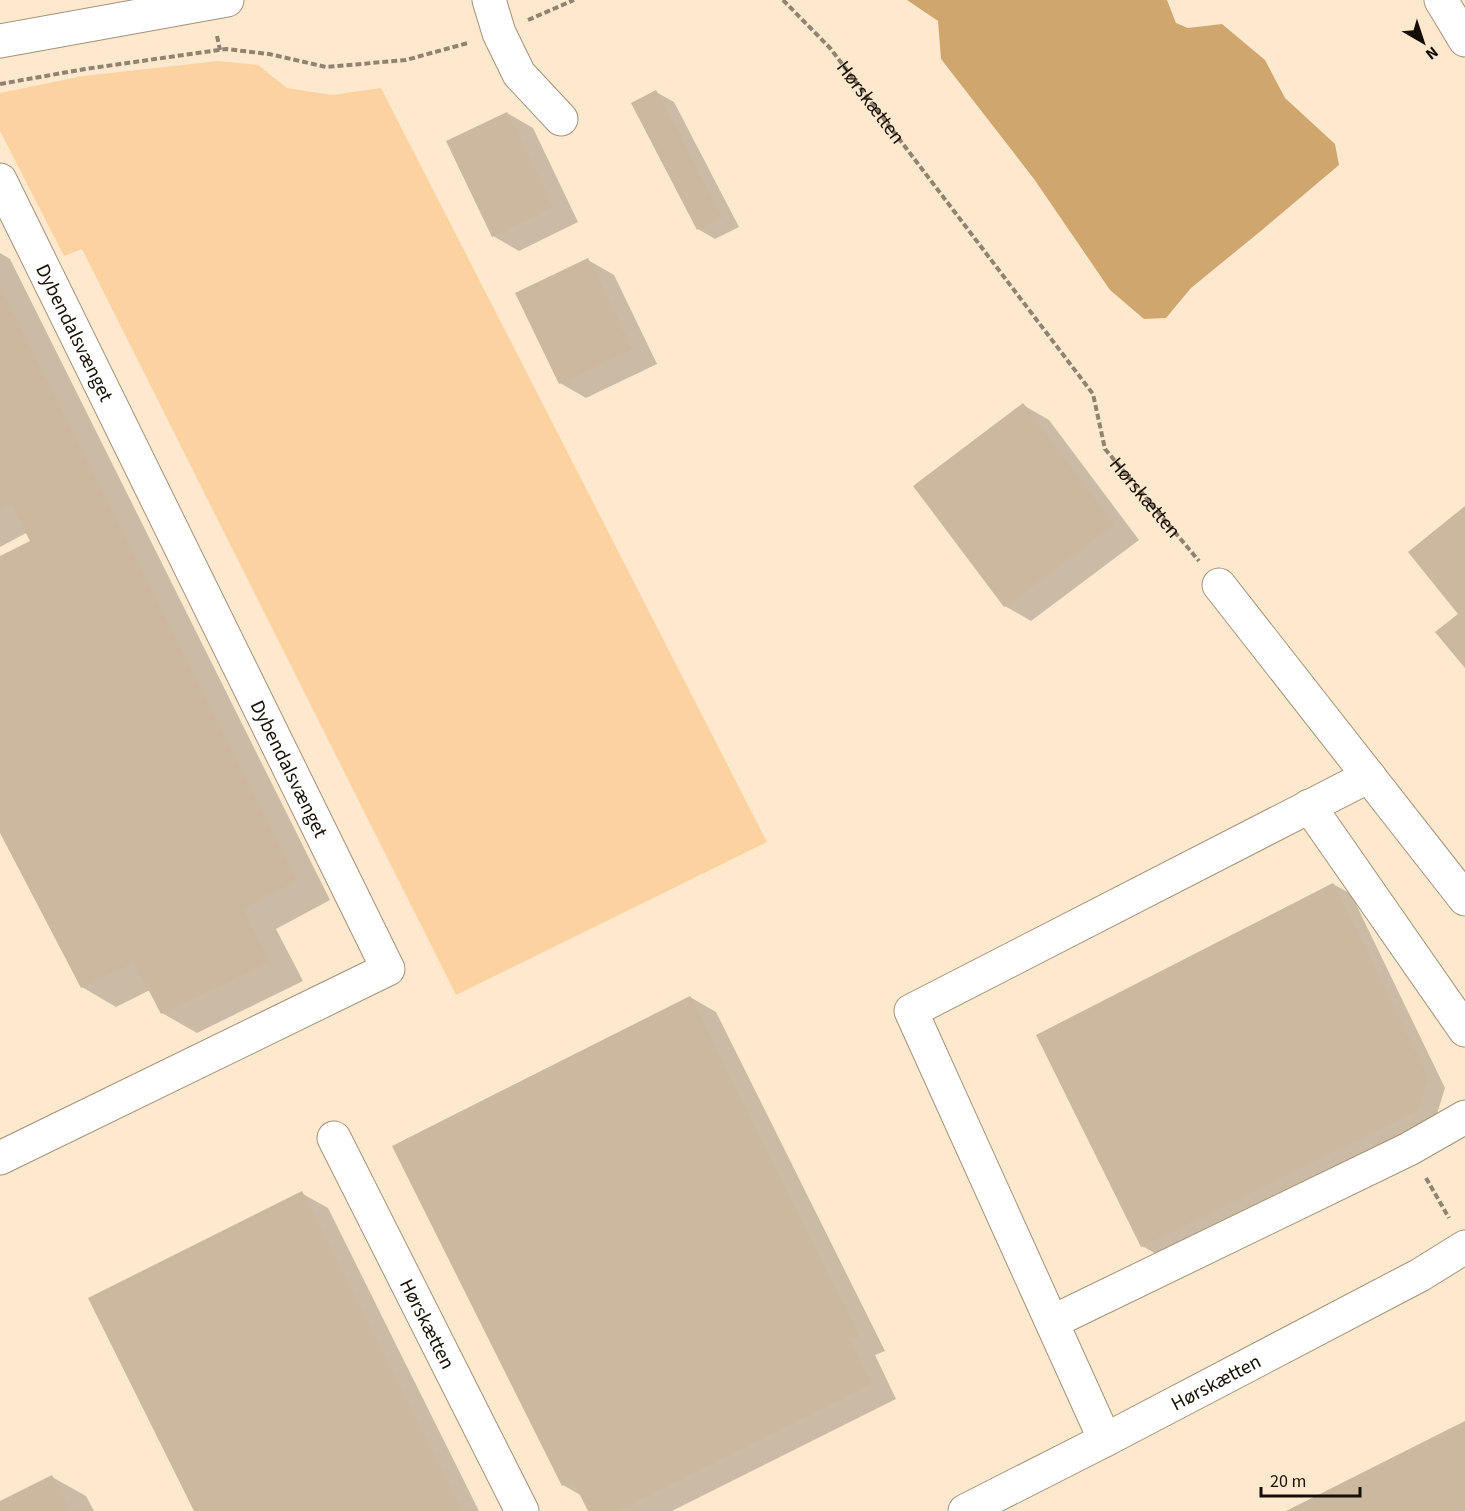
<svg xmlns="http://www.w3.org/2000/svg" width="1465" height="1511" viewBox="0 0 1465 1511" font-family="'Source Sans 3',sans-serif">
	<rect width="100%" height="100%" fill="#fee9ce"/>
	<polygon fill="#fcd3a0" points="218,61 258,65 287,88 332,95 381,88 767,842 456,995 82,249 64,256 0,131 0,93 83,76"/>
	<polygon fill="#d0a66f" points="907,0 1167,0 1176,23 1188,28 1222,24 1265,60 1285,98 1335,144 1339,165 1262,230 1191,288 1166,318 1144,319 1110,290 1034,179 941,59 938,21"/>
	<g fill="#0003">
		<polygon points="656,92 674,102 739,227 715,239 698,229"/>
		<polygon points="507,113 533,128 578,222 519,251 493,236"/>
		<polygon points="0,253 10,259 330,900 276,929 303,981 197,1033 162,1013 150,990 116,1007 82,987 0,830 0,558 32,541 28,532 0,547"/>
		<polygon points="588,260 614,275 657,364 586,398 560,383"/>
		<polygon points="1023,405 1049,420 1139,540 1031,621 1005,606"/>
		<polygon points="1333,884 1351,894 1445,1088 1435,1120 1160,1256 1142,1246 1038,1035"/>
		<polygon points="690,997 716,1012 885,1351 875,1355 896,1399 672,1511 590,1511 582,1496 563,1485"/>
		<polygon points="301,1193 328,1208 479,1511 196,1511"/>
		<polygon points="52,1477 86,1496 94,1511 0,1511 0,1503"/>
	</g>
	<g fill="#ccb89e">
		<polygon points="656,90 722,217 697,230 631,103"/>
		<polygon points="507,112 553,207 492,237 446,141"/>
		<polygon points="588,258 632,349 559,384 515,293"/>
		<polygon points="0,285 297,880 243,909 270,962 161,1014 134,962 81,988 0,833 0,556 30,541 11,504 0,510"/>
		<polygon points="1023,403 1114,524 1004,607 913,486"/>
		<polygon points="1465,506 1465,668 1435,632 1458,614 1408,552"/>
		<polygon points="1333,883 1428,1077 1418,1110 1141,1247 1036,1035"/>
		<polygon points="690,996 859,1336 850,1340 871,1384 617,1511 588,1511 573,1481 562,1486 392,1146"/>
		<polygon points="302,1191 462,1511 194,1511 88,1298"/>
		<polygon points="1465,1421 1465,1511 1286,1511"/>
		<polygon points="52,1475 70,1511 0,1511 0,1501"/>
	</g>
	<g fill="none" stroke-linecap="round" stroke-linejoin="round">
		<g stroke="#a59178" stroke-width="35">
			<g id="minor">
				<polyline points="489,0 499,33 519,74 561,119"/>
				<polyline points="1441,0 1465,40"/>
				<polyline points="0,41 227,0"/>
				<path id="s2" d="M0 180 388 969 0 1158"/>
				<polyline points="1219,585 1465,899"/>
				<polyline points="1309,806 1465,1030"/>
				<path id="s3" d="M334 1138 522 1511"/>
				<polyline points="1052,1322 1409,1149 1465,1117"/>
				<polyline points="1105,1440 911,1011 1369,776"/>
				<path id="s4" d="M965 1511 1105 1440 1420 1275 1465 1247"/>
			</g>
		</g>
		<g stroke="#928371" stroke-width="4" stroke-dasharray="6 3" stroke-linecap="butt">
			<path id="s1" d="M783 0 830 48 1093 394 1105 449 1199 561"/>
			<polyline points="528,20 574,0"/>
			<polyline points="217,36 220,50"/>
			<polyline points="0,84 85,69 226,49 269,54 326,67 406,60 468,43"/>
			<polyline points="1426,1178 1449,1218"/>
		</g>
		<use href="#minor" stroke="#fff" stroke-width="33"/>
	</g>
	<g text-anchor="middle" stroke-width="4.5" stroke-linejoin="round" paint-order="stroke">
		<g font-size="20" fill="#160f06" stroke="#fee9ce">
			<text dy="7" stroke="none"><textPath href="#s1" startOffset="135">Hørskætten</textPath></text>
			<text dy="7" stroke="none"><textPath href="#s2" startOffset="170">Dybendalsvænget</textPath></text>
			<text dy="7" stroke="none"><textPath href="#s1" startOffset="621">Hørskætten</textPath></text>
			<text dy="7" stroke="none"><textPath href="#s2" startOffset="656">Dybendalsvænget</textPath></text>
			<text dy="7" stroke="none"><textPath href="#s3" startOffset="208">Hørskætten</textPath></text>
			<text dy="7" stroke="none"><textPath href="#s4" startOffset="282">Hørskætten</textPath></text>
		</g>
	</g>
	<g transform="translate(1423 42) rotate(141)" stroke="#fee9ce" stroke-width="4.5" paint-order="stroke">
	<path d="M0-4.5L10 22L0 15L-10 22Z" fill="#160f06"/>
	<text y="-9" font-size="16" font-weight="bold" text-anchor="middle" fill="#160f06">N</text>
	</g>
	<path d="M1261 1487v9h99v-9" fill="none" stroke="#160f06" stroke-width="3"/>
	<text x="1270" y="1487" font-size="18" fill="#160f06" stroke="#fee9ce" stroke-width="4.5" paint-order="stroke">20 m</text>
</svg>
